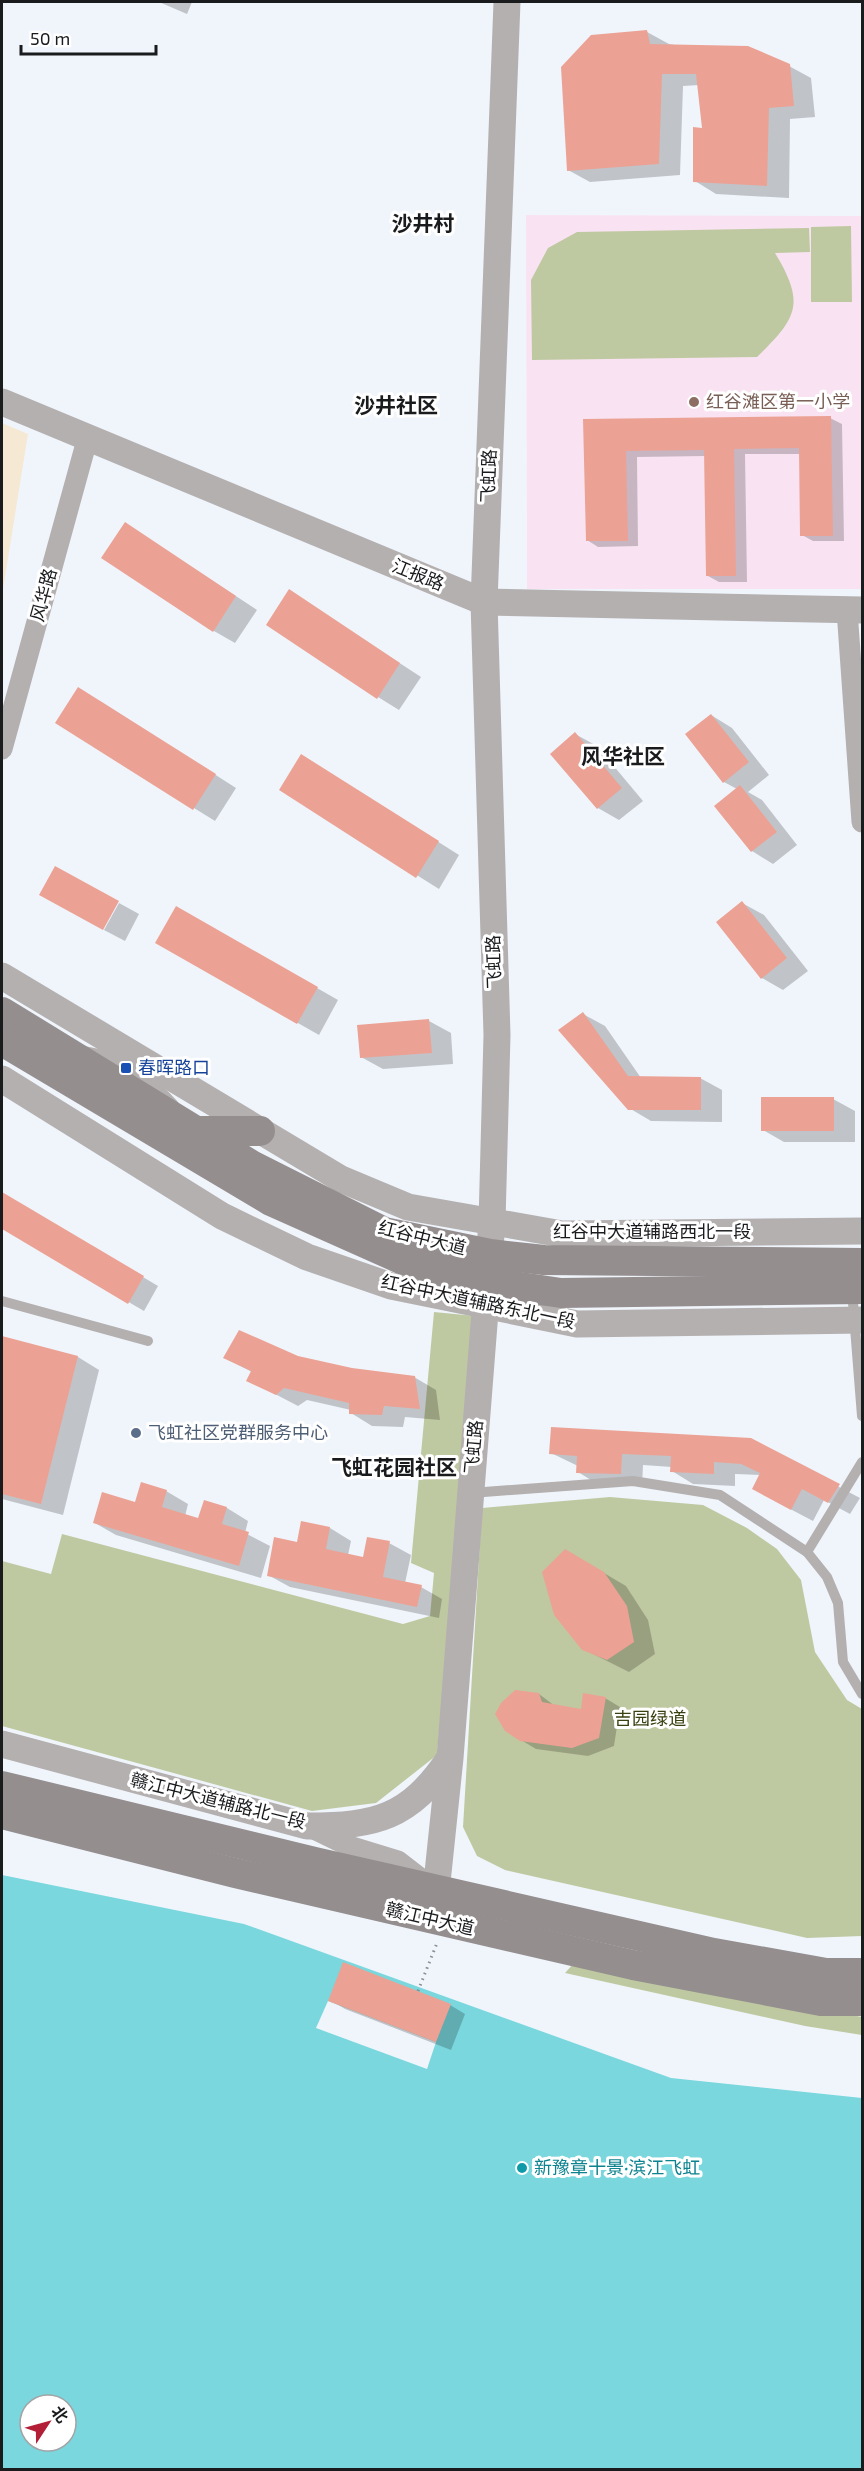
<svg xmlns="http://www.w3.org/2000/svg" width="864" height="2471" viewBox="0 0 864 2471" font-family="'Exo 2','Noto Sans SC',sans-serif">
	<rect width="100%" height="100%" fill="#f0f5fc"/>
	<polygon fill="#f5e9d4" points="2,423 28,434 2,596"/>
	<polygon fill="#f9e3f2" points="526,215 862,216 862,589 527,589"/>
	<g fill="#bfc9a1">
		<polygon points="851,226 852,302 811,302 811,227"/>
		<path d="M809 228 810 252 775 253C806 304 797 318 757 357L532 360 531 280 548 248 577 232Z"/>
		<polygon points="434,1312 475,1316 437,1755 376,1803 312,1811 2,1726 2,1561 51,1574 62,1534 403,1624 430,1616 434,1573 411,1563"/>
		<polygon points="610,1497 703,1505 747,1528 777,1549 801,1580 815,1652 847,1700 862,1709 862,1936 807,1938 505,1870 477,1856 463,1827 482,1508"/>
		<polygon points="574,1963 862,2017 862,2035 805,2026 565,1973"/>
	</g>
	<path fill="#79d7dd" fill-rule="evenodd" d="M2 1875 244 1924 671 2078 862 2098V2469H2ZM30 2405H66V2441H30Z"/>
	<polygon fill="#f0f5fc" points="328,2001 436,2042 427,2069 316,2028"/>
	<g fill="#0003">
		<polygon points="159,2 192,2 187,14"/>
		<polygon points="647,32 669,44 789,66 811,78 815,117 790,119 789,198 716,194 695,181 704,129 699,85 683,86 680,175 590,182 568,170"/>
		<polygon points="861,241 862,241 862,357 862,356"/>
		<polygon points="830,418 842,424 844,541 813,541 802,535 800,454 745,454 747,582 719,582 708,576 706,456 637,457 638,546 598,547 587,540 585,421"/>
		<polygon points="126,524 257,610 235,643 214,631"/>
		<polygon points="289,591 421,677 399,710 378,697"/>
		<polygon points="100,701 236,788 215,821 57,723"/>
		<polygon points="711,715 732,728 769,775 748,792 762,800 797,845 773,864 752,851 737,789 724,782"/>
		<polygon points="575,734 597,746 643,801 619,820 598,808"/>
		<polygon points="323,769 459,855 439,889 281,790"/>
		<polygon points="119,903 139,914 125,941 104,930"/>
		<polygon points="742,903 764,915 808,971 783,990 762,978"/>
		<polygon points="177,908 338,1000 319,1035 157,943"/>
		<polygon points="583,1014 605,1026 641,1078 700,1078 722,1090 722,1122 651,1121 629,1108"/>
		<polygon points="429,1021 451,1033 453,1064 383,1069 361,1057"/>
		<polygon points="833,1099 855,1111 855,1142 784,1142 763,1130"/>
		<polygon points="2,1193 158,1286 144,1311 2,1228"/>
		<polygon points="2,1338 78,1357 99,1370 63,1515 2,1499"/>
		<polygon points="225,1358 297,1358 351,1370 414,1377 436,1390 440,1420 405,1417 403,1427 372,1426 351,1413 351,1410 307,1400 298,1406 248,1380 252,1372"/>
		<polygon points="750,1440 860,1498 850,1514 824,1500 813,1521 775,1501 761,1475 735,1474 735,1486 693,1484 672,1471 672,1467 643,1465 642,1486 599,1485 578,1472 578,1466 551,1453"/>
		<polygon points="166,1491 188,1504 185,1516 199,1520 205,1502 227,1508 248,1521 245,1533 270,1546 261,1578 116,1535 95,1523"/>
		<polygon points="330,1528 351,1541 348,1555 365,1559 389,1543 411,1555 405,1583 421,1587 442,1599 439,1618 290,1587 268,1575 299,1543"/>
		<polygon points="565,1550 626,1586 648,1620 655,1654 629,1672 583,1649"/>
		<polygon points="539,1694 555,1706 582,1711 605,1698 620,1707 614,1746 588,1756 536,1749 521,1740"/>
		<polygon points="330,2000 450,2005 465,2014 451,2050 345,2009"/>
	</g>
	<g fill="#eba294">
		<polygon points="647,30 650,44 748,46 790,64 794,106 769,108 767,186 693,182 693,127 702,128 696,74 662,74 659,164 567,171 561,67 591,35"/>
		<polygon points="831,416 833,536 800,536 799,448 734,449 736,576 706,576 704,450 626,451 628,541 586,541 583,419"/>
		<polygon points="125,522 236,596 213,632 101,558"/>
		<polygon points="289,589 400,663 377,699 266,625"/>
		<polygon points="78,687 216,774 193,810 55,723"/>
		<polygon points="711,714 749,762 723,783 685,734"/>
		<polygon points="575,732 622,788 597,809 550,754"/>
		<polygon points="301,754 439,841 416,878 279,790"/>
		<polygon points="740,785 777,832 751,852 714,806"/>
		<polygon points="55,866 119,901 103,930 39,895"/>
		<polygon points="742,901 787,958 761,979 716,922"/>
		<polygon points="176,906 318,987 297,1024 155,943"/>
		<polygon points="583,1012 628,1076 701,1077 701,1110 628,1110 558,1030"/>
		<polygon points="429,1019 432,1053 360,1058 357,1025"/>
		<rect x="761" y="1097" width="73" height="34"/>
		<polygon points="2,1192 144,1276 128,1304 2,1229"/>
		<polygon points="239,1330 298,1356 352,1368 415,1376 420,1409 384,1406 382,1415 349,1414 349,1403 284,1388 276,1395 246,1381 251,1371 223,1358"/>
		<polygon points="2,1336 78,1356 41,1504 2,1494"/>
		<polygon points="551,1427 751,1438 840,1484 828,1503 802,1489 791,1510 752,1489 760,1473 741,1464 714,1462 714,1474 670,1472 671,1456 622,1454 621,1474 576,1473 577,1456 549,1454"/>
		<polygon points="141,1482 167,1490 162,1507 198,1518 204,1500 227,1507 222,1524 249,1532 239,1566 93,1523 102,1492 135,1502"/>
		<polygon points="301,1521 330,1527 326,1549 363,1557 367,1537 390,1541 383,1577 422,1585 417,1607 267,1576 274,1537 297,1542"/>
		<polygon points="565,1549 604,1572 627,1606 634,1642 607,1660 582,1650 554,1615 542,1572"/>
		<polygon points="515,1690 539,1693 542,1702 581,1709 583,1693 606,1697 599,1738 572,1748 520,1741 505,1731 495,1714 501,1703"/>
		<polygon points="343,1962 451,2004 436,2042 328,2001"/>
	</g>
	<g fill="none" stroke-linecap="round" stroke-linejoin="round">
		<polyline stroke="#8a8e92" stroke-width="3" stroke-dasharray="1.5 4.5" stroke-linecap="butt" points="418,1991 437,1943"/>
		<g stroke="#b4b0b0" stroke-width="10">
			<path d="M84 1051C118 1056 152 1080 174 1105"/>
			<polyline points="852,1290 862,1416"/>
			<polyline points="2,1301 148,1341"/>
			<polyline points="471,1493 633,1481 720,1495 807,1552 827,1577 838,1603 843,1662 862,1694"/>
			<polyline points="807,1552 862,1462"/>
		</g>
		<g stroke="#b4b0b0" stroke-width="21">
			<polyline points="847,610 862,822"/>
			<polyline points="2,749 87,440"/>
			<polyline points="308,1826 349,1846 398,1861 429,1885"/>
		</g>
		<g stroke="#b4b0b0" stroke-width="27">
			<polyline points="2,402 484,602 862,610"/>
			<polyline points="2,976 341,1179 408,1207 562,1234 862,1231"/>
			<polyline points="2,1079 222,1216 307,1257 391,1286 577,1324 862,1320"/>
			<path d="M2 1744 307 1826C376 1826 409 1818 449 1759"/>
			<polyline points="434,1911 450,1758 492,1222 497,1035 484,602 507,2"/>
		</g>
		<g stroke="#948e8f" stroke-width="30">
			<polyline points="2,1012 253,1166 384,1232 490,1254 544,1260 862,1263"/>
			<polyline points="2,1041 271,1201 401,1259 472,1280 561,1293 862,1289"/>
			<polyline points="195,1131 260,1131"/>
			<polyline points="2,1786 315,1862 714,1953 826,1973 862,1973"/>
			<polyline points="2,1814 235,1873 633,1965 821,2001 862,2001"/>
		</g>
	</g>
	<circle fill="#8d6e63" stroke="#fff" stroke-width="2" cx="694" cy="402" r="6"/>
	<rect fill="#1a4fb4" stroke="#fff" stroke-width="2" x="120" y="1062" width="12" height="12" rx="3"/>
	<circle fill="#5c6f8a" stroke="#fff" stroke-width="2" cx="136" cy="1433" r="6"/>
	<circle fill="#0f9aa8" stroke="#fff" stroke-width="2" cx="522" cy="2168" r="6"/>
	<g text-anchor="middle" stroke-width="6" stroke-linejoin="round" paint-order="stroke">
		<g font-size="18" fill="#785e54" stroke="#fff" text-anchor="start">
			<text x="706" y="408">红谷滩区第一小学</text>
		</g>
		<g font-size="18" fill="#191b1d" stroke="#fff">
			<text transform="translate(489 476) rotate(-88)" y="6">飞虹路</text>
			<text transform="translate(418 575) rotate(22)" y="6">江报路</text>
			<text transform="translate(44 595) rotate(-75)" y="6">风华路</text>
			<text transform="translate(494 962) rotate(-92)" y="6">飞虹路</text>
			<text x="652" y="1238">红谷中大道辅路西北一段</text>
			<text transform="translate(422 1238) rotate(14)" y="6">红谷中大道</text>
			<text transform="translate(478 1302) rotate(12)" y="6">红谷中大道辅路东北一段</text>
			<text transform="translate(474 1447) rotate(-85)" y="6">飞虹路</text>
			<text transform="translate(218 1801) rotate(14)" y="6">赣江中大道辅路北一段</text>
			<text transform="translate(430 1919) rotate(13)" y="6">赣江中大道</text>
		</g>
		<g font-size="18" fill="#164399" stroke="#fff" text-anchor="start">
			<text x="138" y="1074">春晖路口</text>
		</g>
		<g font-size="18" fill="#4e5e75" stroke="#fff" text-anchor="start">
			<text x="148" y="1439">飞虹社区党群服务中心</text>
		</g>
		<g font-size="18" fill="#384110" stroke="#fff">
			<text x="650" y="1725">吉园绿道</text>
		</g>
		<g font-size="18" fill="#0d838f" stroke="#fff" text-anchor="start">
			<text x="534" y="2174">新豫章十景·滨江飞虹</text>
		</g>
		<g font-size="21" font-weight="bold" fill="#191b1d" stroke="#fff">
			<text x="423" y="231">沙井村</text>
			<text x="396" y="413">沙井社区</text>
			<text x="623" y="764">风华社区</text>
			<text x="394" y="1475">飞虹花园社区</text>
		</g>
	</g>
	<rect width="864" height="2471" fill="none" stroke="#191b1d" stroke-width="6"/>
	<g transform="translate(48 2423) rotate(54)"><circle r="28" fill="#ffffff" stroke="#a3a4a5" stroke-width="1.5"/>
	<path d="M0-4.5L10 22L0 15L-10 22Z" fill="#b21f36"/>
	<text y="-9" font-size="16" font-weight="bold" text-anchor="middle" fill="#191b1d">北</text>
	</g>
	<path d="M21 45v9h135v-9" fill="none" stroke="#191b1d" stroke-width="3"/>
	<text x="30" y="45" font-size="18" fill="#191b1d" stroke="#ffffff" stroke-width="4.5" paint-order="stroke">50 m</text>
</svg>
